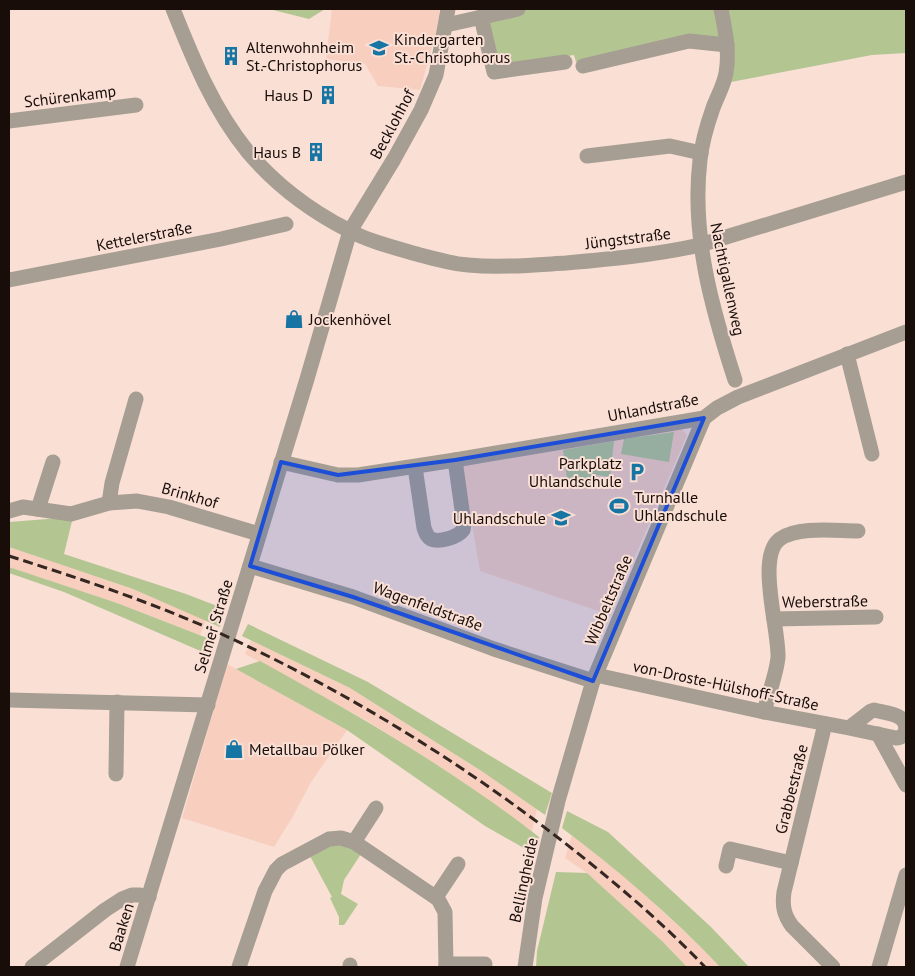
<svg xmlns="http://www.w3.org/2000/svg" width="915" height="976" viewBox="0 0 915 976" font-family="'PT Sans',sans-serif">
	<rect width="100%" height="100%" fill="#fadfd5"/>
	<g fill="#f8cfbf">
		<polygon points="332,9 440,9 435,37 420,90 378,86 365,64 326,59"/>
		<polygon points="682,429 687,435 610,615 480,571 462,465"/>
		<polygon points="9,547 133,589 206,620 200,635 117,603 9,567"/>
		<polygon points="251,640 350,688 483,772 537,809 532,831 453,775 369,722 245,654"/>
		<polygon points="227,664 347,730 310,784 292,818 274,847 182,818"/>
		<polygon points="572,835 630,881 703,949 720,967 687,967 662,941 587,873 565,858"/>
	</g>
	<g fill="#b3c692">
		<polygon points="269,9 325,9 309,19"/>
		<polygon points="518,9 716,9 722,41 689,38 576,62 574,55 506,66 495,59 481,17"/>
		<polygon points="728,9 906,9 906,53 872,55 731,82 735,57"/>
		<polygon points="674,432 669,462 621,454 624,439"/>
		<polygon points="614,441 610,477 597,475 594,483 568,486 563,450"/>
		<polygon points="73,517 64,554 186,594 225,609 220,627 133,589 9,547 9,522"/>
		<polygon points="9,567 117,603 215,641 212,656 64,592 9,573"/>
		<polygon points="248,624 368,682 552,793 545,815 483,772 350,688 242,636"/>
		<path d="M260 661C356 714 452 769 539 837L536 855 485 826 347 730 236 669Z"/>
		<path d="M567 811 608 832 711 927 749 967H720C672 916 618 870 562 828Z"/>
		<polygon points="345,845 361,854 344,880 341,894 358,904 344,925 339,925 339,917 330,898 332,897 310,856 327,846"/>
		<polygon points="556,872 587,873 662,941 687,967 536,967 537,951"/>
	</g>
	<g fill="none" stroke-linecap="round" stroke-linejoin="round">
		<g stroke="#a69e92" stroke-width="15">
			<path d="M173 9C193 59 213 109 248 152 275 184 311 211 348 230 370 242 396 248 420 255 435 259 452 264 468 265 500 268 533 265 566 263 611 259 655 255 700 245L906 182"/>
			<path d="M721 9C725 30 730 51 726 73 724 85 717 97 713 108 707 125 702 142 700 160 691 235 712 309 735 380"/>
			<polyline points="481,17 494,72 565,62"/>
			<polyline points="446,25 518,9"/>
			<polyline points="583,66 689,41 727,45"/>
			<polyline points="9,121 136,105"/>
			<polyline points="587,156 670,146 701,153"/>
			<polyline points="9,280 221,239 286,224"/>
			<polyline points="847,354 872,454"/>
			<polyline points="281,462 338,475 358,475 455,460 704,418 717,408 738,397 906,332"/>
			<path d="M415 467 424 528C426 533 427 537 431 539 439 543 458 537 463 530L464 524 455 460"/>
			<polyline points="109,503 112,483 136,399"/>
			<polyline points="38,509 53,462"/>
			<polyline points="9,511 23,507 71,514 109,503 137,501 169,507 259,534"/>
			<polyline points="250,566 353,597 494,649 593,681"/>
			<polyline points="774,619 876,617"/>
			<path d="M596 675 764 712 849 728 871 711 874 710C882 712 893 713 899 717 909 722 908 738 896 738L849 728"/>
			<polyline points="9,700 208,705"/>
			<path d="M764 712C768 696 777 672 778 657 779 629 756 556 780 539 798 526 836 531 858 531"/>
			<path d="M825 724 784 892C782 906 784 915 792 926L833 967"/>
			<polyline points="878,734 906,785"/>
			<polyline points="116,774 117,702"/>
			<polyline points="354,842 376,808"/>
			<polyline points="726,866 730,849 791,863"/>
			<polyline points="436,897 458,864"/>
			<polyline points="446,964 485,964"/>
			<polyline points="32,967 105,910 122,899 132,895 140,895 149,897"/>
			<polyline points="127,967 307,379 350,231 394,159 421,110 436,75 448,9"/>
			<polyline points="239,967 265,891 276,870 282,864 329,839 341,838 354,842 438,899 445,912 446,967"/>
			<polyline points="350,967 350,965"/>
			<polyline points="525,967 535,898 558,801 593,681 704,418"/>
			<polyline points="879,967 906,875"/>
		</g>
		<path stroke="#342722" stroke-width="3" stroke-dasharray="10 5" stroke-linecap="butt" d="M9 556C75 577 142 599 206 627 332 683 451 755 561 840 611 879 661 921 705 967"/>
	</g>
	<path fill="#1d4ed8" fill-opacity="0.2" stroke="#1d4ed8" stroke-width="4" stroke-linejoin="round" d="M704 418 593 681 353 597 250 566 281 462 338 475 455 460Z"/>
	<defs>
		<g id="school-bare" transform="scale(1.5)"><path d="M0-5L7-2L0 1L-7-2ZM-4 1L0 2.5L4 1V4Q0 6-4 4Z" fill="#1775a3" stroke="#fadfd5" stroke-width="2.5" paint-order="stroke"/></g>
		<g id="building-bare" transform="scale(1.5)"><path d="M-4-6H4V6H1V3H-1V6H-4ZM-2.5-4.3h1.7v1.8h-1.7ZM.8-4.3h1.7v1.8H.8ZM-2.5-1h1.7V.8h-1.7ZM.8-1h1.7V.8H.8Z" fill="#1775a3" stroke="#fadfd5" stroke-width="2.5" paint-order="stroke"/></g>
		<g id="shop-bare" transform="scale(1.5)"><path d="M-5-2.5h2.3a2.7 3.5 0 0 1 5.4 0H5L5.5 6h-11ZM-1.5-2.5h3a1.5 2.3 0 0 0-3 0Z" fill="#1775a3" stroke="#fadfd5" stroke-width="2.5" paint-order="stroke"/></g>
		<g id="parking-bare" transform="scale(1.5)"><path d="M-3.5-5.5H1a3.5 3.5 0 0 1 0 7H-1V5.5H-3.5ZM-1-3.4V-.6H.8a1.4 1.4 0 0 0 0-2.8Z" fill="#1775a3" stroke="#fadfd5" stroke-width="2.5" paint-order="stroke"/></g>
		<g id="stadium-bare" transform="scale(1.5)"><path d="M0-5a6.5 5 0 1 0 0 10a6.5 5 0 1 0 0-10ZM-3.5-1.8h7v3.6h-7Z" fill="#1775a3" stroke="#fadfd5" stroke-width="2.5" paint-order="stroke"/></g>
	</defs>
	<g fill-rule="evenodd">
		<use href="#school-bare" x="379" y="48"/>
		<use href="#building-bare" x="231" y="56"/>
		<use href="#building-bare" x="328" y="95"/>
		<use href="#building-bare" x="316" y="152"/>
		<use href="#shop-bare" x="294" y="319"/>
		<use href="#parking-bare" x="637" y="472"/>
		<use href="#stadium-bare" x="619" y="506"/>
		<use href="#school-bare" x="561" y="518"/>
		<use href="#shop-bare" x="234" y="749"/>
	</g>
	<g text-anchor="middle" stroke-width="4" stroke-linejoin="round" paint-order="stroke">
		<g font-size="16" fill="#180d09" stroke="#fadfd5" text-anchor="start">
			<text x="394" y="45">Kindergarten<tspan x="394" dy="18">St.-Christophorus</tspan></text>
			<text x="246" y="53">Altenwohnheim<tspan x="246" dy="18">St.-Christophorus</tspan></text>
			<text x="313" y="101" text-anchor="end">Haus D</text>
			<text x="301" y="158" text-anchor="end">Haus B</text>
			<text x="309" y="325">Jockenhövel</text>
			<text x="622" y="469" text-anchor="end">Parkplatz<tspan x="622" dy="18">Uhlandschule</tspan></text>
			<text x="634" y="503">Turnhalle<tspan x="634" dy="18">Uhlandschule</tspan></text>
			<text x="546" y="524" text-anchor="end">Uhlandschule</text>
			<text x="249" y="755">Metallbau Pölker</text>
		</g>
		<g font-size="16" fill="#180d09" stroke="#fadfd5">
			<text transform="translate(70 96) rotate(-7)" y="6">Schürenkamp</text>
			<text transform="translate(392 124) rotate(-62)" y="6">Becklohhof</text>
			<text transform="translate(144 236) rotate(-11)" y="6">Kettelerstraße</text>
			<text transform="translate(628 238) rotate(-7)" y="6">Jüngststraße</text>
			<text transform="translate(728 279) rotate(78)" y="6">Nachtigallenweg</text>
			<text transform="translate(653 407) rotate(-11)" y="6">Uhlandstraße</text>
			<text transform="translate(190 495) rotate(16)" y="6">Brinkhof</text>
			<text transform="translate(608 600) rotate(-67)" y="6">Wibbeltstraße</text>
			<text transform="translate(825 601) rotate(-1)" y="6">Weberstraße</text>
			<text transform="translate(428 606) rotate(20)" y="6">Wagenfeldstraße</text>
			<text transform="translate(213 626) rotate(-73)" y="6">Selmer Straße</text>
			<text transform="translate(726 685) rotate(12)" y="6">von-Droste-Hülshoff-Straße</text>
			<text transform="translate(791 789) rotate(-76)" y="6">Grabbestraße</text>
			<text transform="translate(523 880) rotate(-78)" y="6">Bellingheide</text>
			<text transform="translate(121 927) rotate(-73)" y="6">Baaken</text>
		</g>
	</g>
	<rect width="915" height="976" fill="none" stroke="#180d09" stroke-width="20"/>
</svg>
